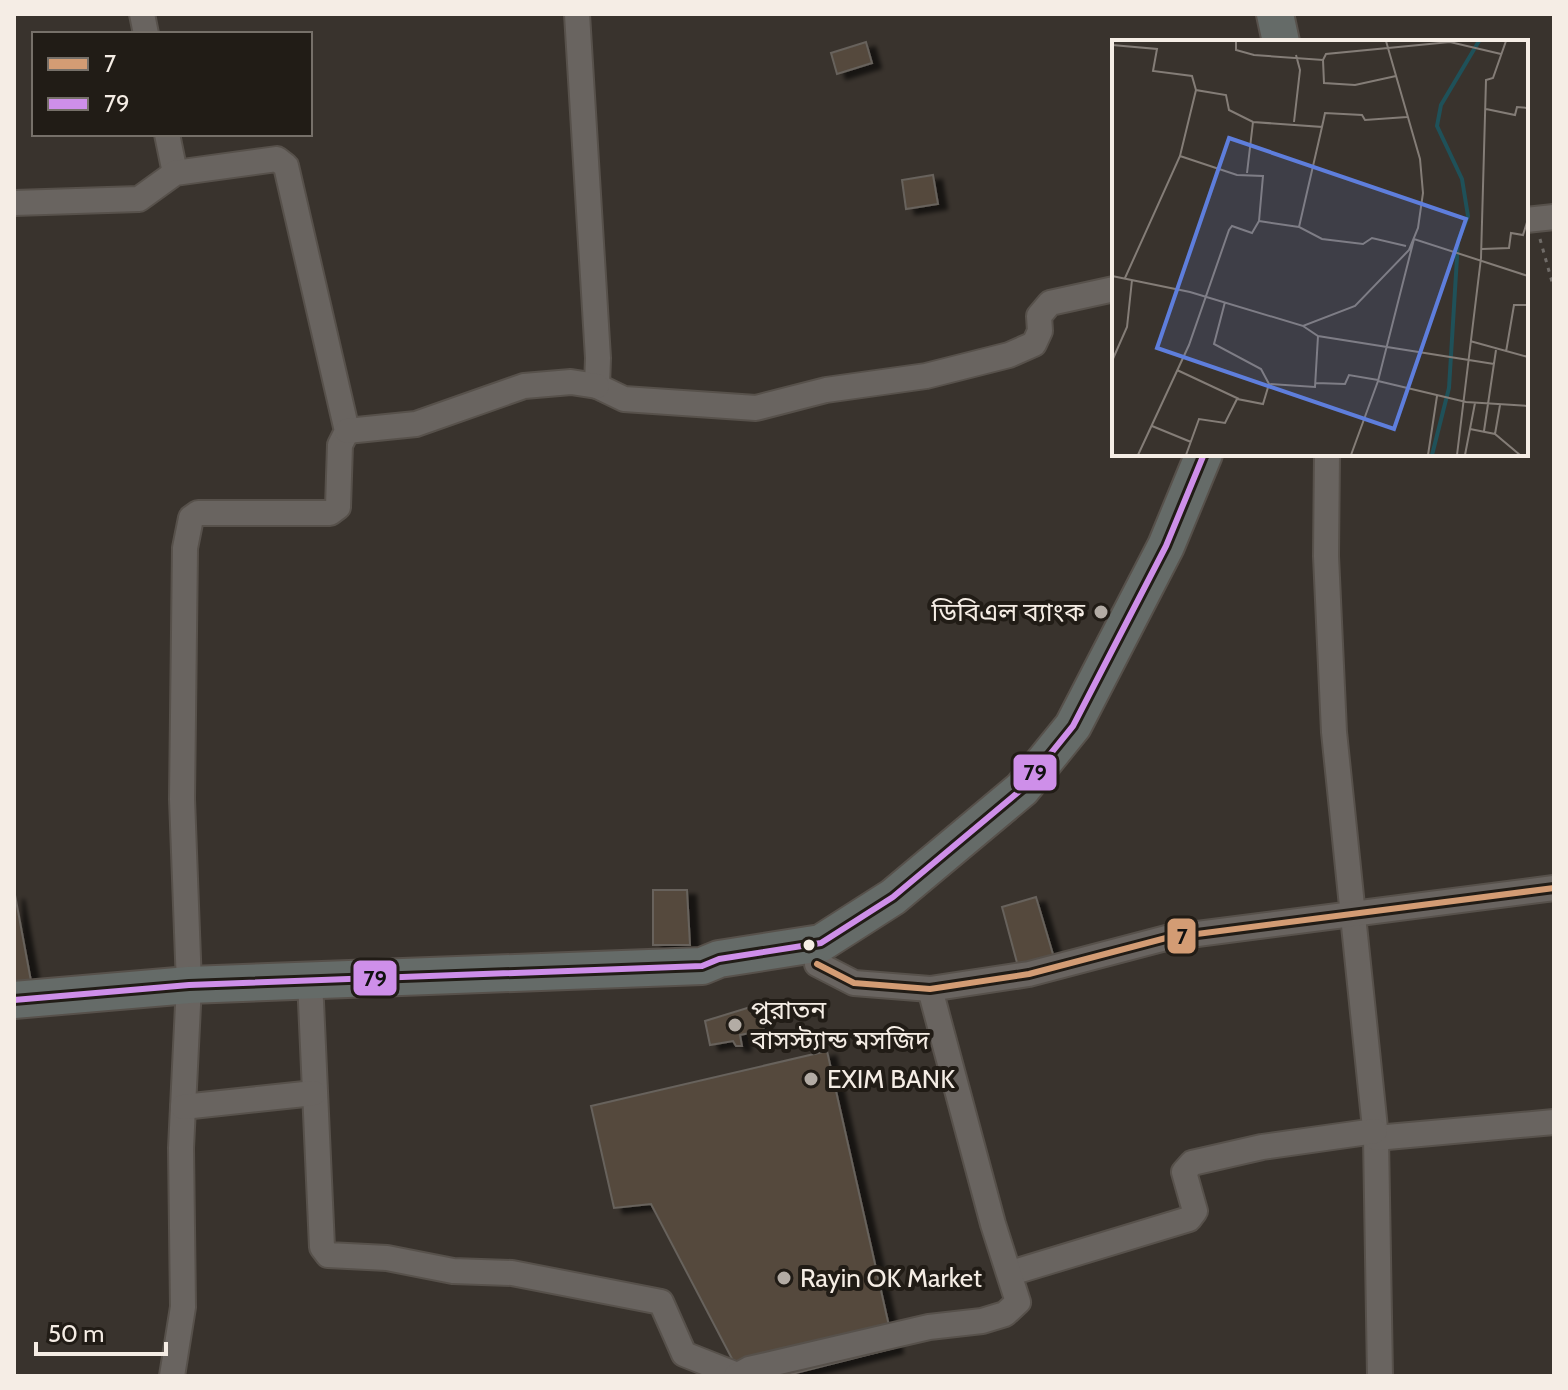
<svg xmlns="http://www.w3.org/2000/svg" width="1568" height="1390" viewBox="0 0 1568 1390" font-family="Cabin,'Noto Sans Bengali',sans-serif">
	<defs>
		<filter id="shadow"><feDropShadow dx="9" dy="5" stdDeviation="2" flood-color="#0009"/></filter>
	</defs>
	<rect width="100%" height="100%" fill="#39332d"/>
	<g fill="#544a3e" stroke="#67625c" stroke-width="2" filter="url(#shadow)">
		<polygon points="866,42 872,63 837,74 831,53"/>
		<polygon points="933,175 938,204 906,209 902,180"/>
		<polygon points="653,890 687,890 690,945 653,945"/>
		<polygon points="14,895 15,895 34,997 14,999"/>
		<polygon points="1036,897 1055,961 1019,970 1002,907"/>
		<polygon points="757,1005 764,1030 740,1035 742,1046 736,1046 733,1041 710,1045 705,1021"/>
		<polygon points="827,1051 894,1348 784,1376 741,1376 651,1204 614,1208 591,1106"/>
	</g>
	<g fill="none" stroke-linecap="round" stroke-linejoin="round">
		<g stroke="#57514b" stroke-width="28">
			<g id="minor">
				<polyline points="142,14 146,34"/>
				<polyline points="577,14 598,358 597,386 624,399 756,408 826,390 926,376 1009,355 1034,344 1040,331 1039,316 1050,303 1114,289"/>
				<polyline points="167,134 175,173"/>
				<polyline points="14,203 139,199 175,173 277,159 286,166 347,431 340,445 338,507 330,513 198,513 191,518 185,548 182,799 189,985 181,1148 183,1307 172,1376"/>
				<polyline points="1526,220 1554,217"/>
				<polyline points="347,431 416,424 524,386 571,382 597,386"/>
				<polyline points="1327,454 1326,556 1334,732 1376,1138 1380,1376"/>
				<polyline points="817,964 854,983 930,989 1029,974 1166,938 1554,888"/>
				<polyline points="310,980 322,1247 328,1255 387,1258 453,1271 512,1273 661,1302 684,1354 737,1375"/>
				<polyline points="183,1107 314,1093"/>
				<polyline points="1376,1138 1554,1122"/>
				<polyline points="1011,1273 1189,1219 1195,1211 1184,1172 1192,1163 1262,1147 1375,1131"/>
				<polyline points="736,1376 749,1369 929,1327 982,1321 1005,1314 1018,1302 993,1224 930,989"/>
			</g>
		</g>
		<g stroke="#57514b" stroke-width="40">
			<g id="highway">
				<polyline points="1275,14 1281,42"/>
				<polyline points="14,1000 189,985 702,966 719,959 821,943 893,897 1022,789 1073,726 1166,546 1204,454"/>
			</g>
		</g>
		<polyline stroke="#706c68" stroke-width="3" stroke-dasharray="4 6" stroke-linecap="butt" points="1540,239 1554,289"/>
		<use href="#minor" stroke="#696460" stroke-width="24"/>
		<use href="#highway" stroke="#656b68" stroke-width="36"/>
		<g stroke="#211c16" stroke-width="12">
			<polyline id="bus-1" points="817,964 854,983 930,989 1029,974 1166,938 1554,888"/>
		</g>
		<g stroke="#211c16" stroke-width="12">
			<polyline id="bus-2" points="14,1000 189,985 702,966 719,959 821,943 893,897 1022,789 1073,726 1166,546 1204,454"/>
		</g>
		<use href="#bus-1" stroke="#d39c74" stroke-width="6"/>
		<use href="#bus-2" stroke="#ce8fe9" stroke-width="6"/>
	</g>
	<g fill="#b3aca5" stroke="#211c16" stroke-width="3">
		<circle cx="1101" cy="612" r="8"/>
		<circle cx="735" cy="1025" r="8"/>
		<circle cx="811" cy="1079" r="8"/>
		<circle cx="784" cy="1278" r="8"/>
	</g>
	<circle fill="#f5ede5" stroke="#211c16" stroke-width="3" cx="809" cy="945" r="7"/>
	<g text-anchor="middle" stroke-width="8" stroke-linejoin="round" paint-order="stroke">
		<g font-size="26" fill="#f5ede5" stroke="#211c16" text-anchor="start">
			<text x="1085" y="621" text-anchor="end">ডিবিএল ব্যাংক</text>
			<text x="751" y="1019">পুরাতন<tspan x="751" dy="30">বাসস্ট্যান্ড মসজিদ</tspan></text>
			<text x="827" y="1088">EXIM BANK</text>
			<text x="800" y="1287">Rayin OK Market</text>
		</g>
	</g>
	<g transform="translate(1112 40)">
		<rect width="416" height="416" fill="#39332d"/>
		<path fill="none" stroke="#1f5159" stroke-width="4" d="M320 415 337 348 346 201 356 176 350 139 325 86 329 65 367 1"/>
		<path fill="none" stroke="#847d77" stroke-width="2" d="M124 1V10L142 15 211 20 214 14 338 2 389 14M0 5 45 9 41 31 80 36 84 50 114 55 117 70 141 82 210 87 187 187 210 199 251 204 260 198 294 206M211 20 212 43 243 45 284 36M374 69 403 75 405 67 416 68M182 82 188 30 184 15M210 87 213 73 250 75 253 80 295 77M135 133 141 82M147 181 187 187M370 209 397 208 399 193 411 195 416 179M0 236 78 252 191 286 243 266 297 210 306 188 311 153 308 119 274 1M13 238 68 116 84 50M113 262 102 304 149 329 157 344M191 286 206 296 382 324M358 301 416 317M394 312 402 265H416M0 321 15 287 20 240M65 330 127 359M266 341 354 362 416 366M204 343 233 344 237 335 266 340M40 386 79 402M358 389 383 394 408 415M372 391 384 310M383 394 388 365M26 415 77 305 117 190 120 186 140 193 147 181 151 136 125 135 68 116M74 415 87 379 113 383 125 359 151 364 157 344 203 347 206 296M239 415 266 341 302 199 416 236M316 415 325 356M345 415 369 218 374 40 381 38 394 1M353 415 363 363"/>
		<path fill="#5e7edc" fill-opacity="0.15" stroke="#5e7edc" stroke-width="4" d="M117 98 354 179 282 389 45 308Z"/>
		<rect width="416" height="416" fill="none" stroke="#f5ede5" stroke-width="4"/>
	</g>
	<g stroke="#211c16" stroke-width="3">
		<rect x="1012" y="753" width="46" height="39" rx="8" fill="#ce8fe9"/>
		<rect x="1166" y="917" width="31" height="38" rx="8" fill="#d39c74"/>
		<rect x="352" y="959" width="46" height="38" rx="8" fill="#ce8fe9"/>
	</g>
	<g font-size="22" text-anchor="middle" font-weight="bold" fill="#111">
		<text x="1035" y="780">79</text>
		<text x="1182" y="944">7</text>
		<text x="375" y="986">79</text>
	</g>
	<rect width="1568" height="1390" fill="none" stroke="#f5ede5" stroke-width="32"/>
	<rect x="32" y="32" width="280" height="104" fill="#211c16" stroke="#767069" stroke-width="2"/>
	<rect x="48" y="58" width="40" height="12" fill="#d39c74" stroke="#767069" stroke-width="2"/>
	<text x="104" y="72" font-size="24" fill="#f5ede5">7</text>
	<rect x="48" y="98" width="40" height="12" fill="#ce8fe9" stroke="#767069" stroke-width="2"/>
	<text x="104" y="112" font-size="24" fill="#f5ede5">79</text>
	<path d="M36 1342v12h130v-12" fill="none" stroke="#f5ede5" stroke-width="4"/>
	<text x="48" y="1342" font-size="24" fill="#f5ede5" stroke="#211c16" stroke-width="6" paint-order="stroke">50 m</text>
</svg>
